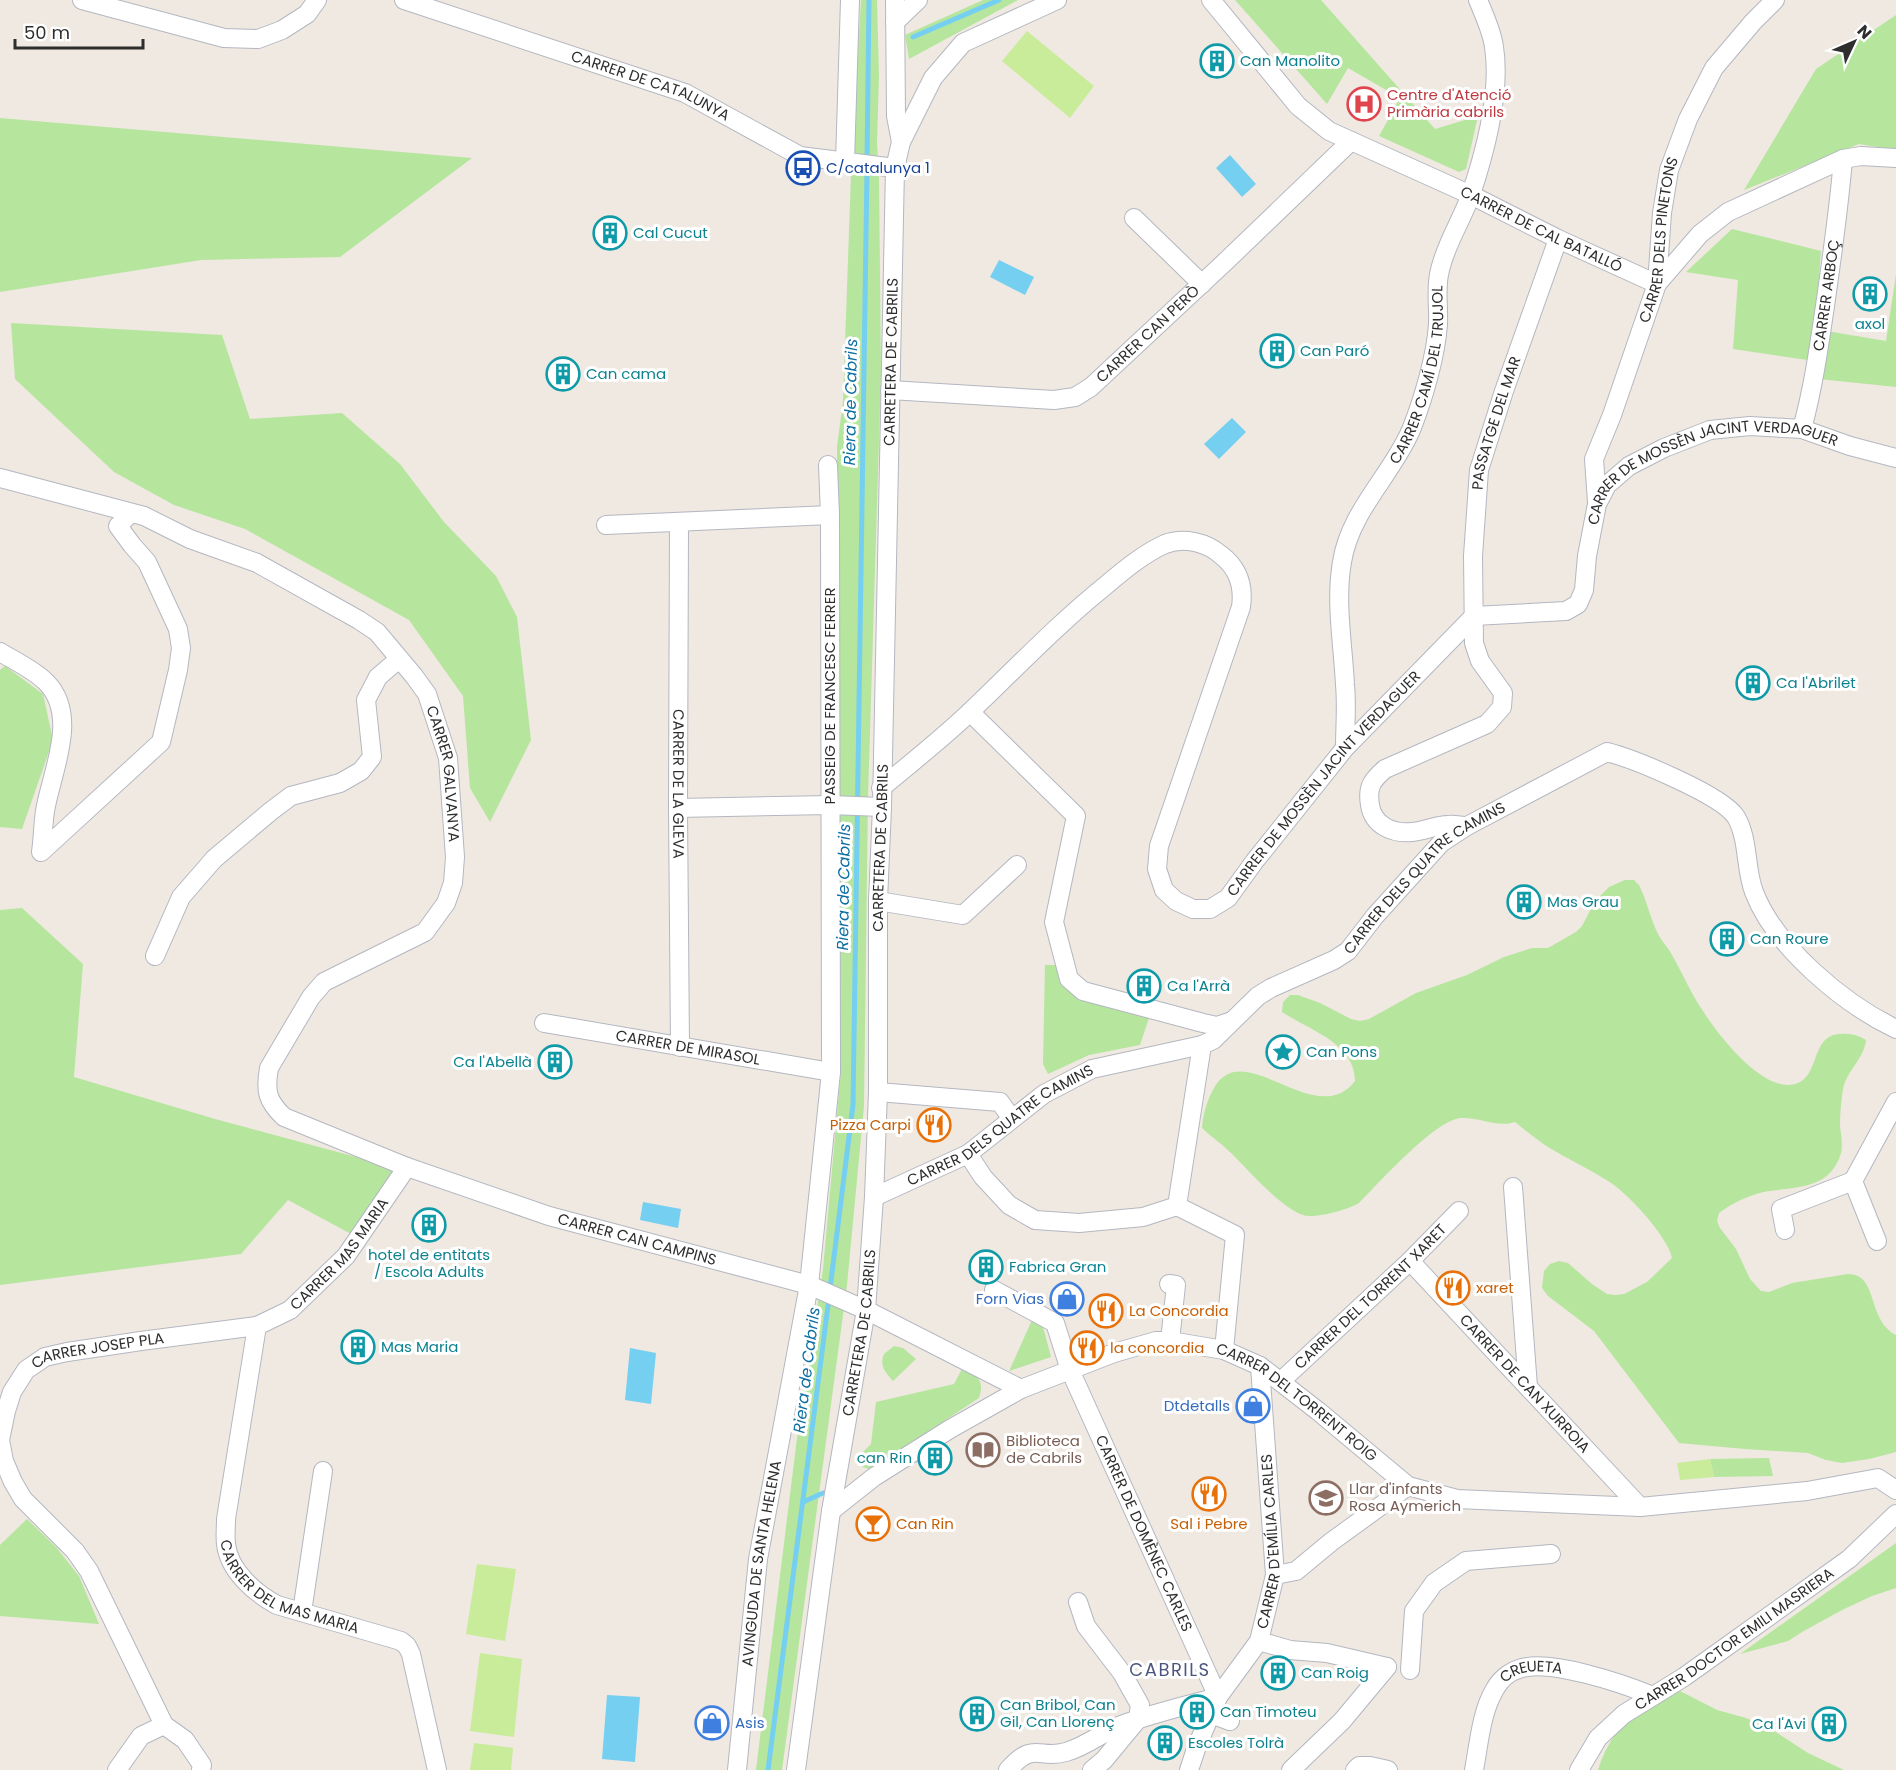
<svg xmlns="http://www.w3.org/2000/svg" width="1896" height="1770" viewBox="0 0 1896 1770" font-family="Poppins,sans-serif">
	<rect width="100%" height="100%" fill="#efe9e1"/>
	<g fill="#b6e59e">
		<polygon points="861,0 877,0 879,76 877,142 879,179 881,374 868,798 864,1106 847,1285 782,1770 756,1770 797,1438 823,1269 841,1070 837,447 843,401 851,175"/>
		<polygon points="983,0 1018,0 909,59 905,35"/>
		<polygon points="1235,0 1321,0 1435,129 1478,116 1466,169 1459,172 1379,136 1400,98 1348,68 1327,104"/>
		<polygon points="1896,15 1896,150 1859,144 1744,190 1816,69"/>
		<polygon points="0,118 472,158 340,257 201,260 0,292"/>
		<polygon points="1732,229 1821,251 1815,329 1886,341 1896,274 1896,387 1819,379 1821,362 1733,349 1738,280 1686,272"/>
		<polygon points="11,323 222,335 250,419 342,413 400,464 444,522 496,576 517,617 531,740 490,822 470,788 463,696 409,620 245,529 174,505 114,472 15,379"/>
		<polygon points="5,666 43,694 53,740 22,829 0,827 0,670"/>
		<path d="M1625 880H1634L1639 885C1647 901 1650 917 1657 932 1661 941 1668 947 1672 955 1683 974 1691 994 1703 1011 1718 1035 1763 1093 1795 1084 1821 1077 1810 1035 1840 1034 1850 1033 1858 1035 1866 1040 1864 1059 1847 1070 1843 1089 1841 1101 1840 1114 1840 1126 1841 1135 1843 1144 1841 1153 1831 1188 1799 1187 1769 1191 1751 1194 1734 1202 1719 1213L1717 1221 1720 1228 1736 1249 1750 1279 1761 1291 1769 1292 1792 1283 1848 1274C1879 1274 1866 1319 1896 1335V1452L1869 1459 1842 1463 1826 1460 1808 1453 1745 1449 1679 1443 1594 1331 1548 1296 1542 1288 1544 1271 1550 1264 1559 1261 1568 1263 1592 1284 1607 1294 1615 1295 1624 1294 1647 1282 1672 1258C1668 1237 1627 1192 1608 1181 1589 1169 1568 1159 1548 1147 1537 1140 1526 1131 1515 1122 1497 1128 1480 1117 1461 1118 1436 1119 1378 1184 1359 1203 1350 1209 1320 1217 1309 1216 1286 1215 1247 1168 1230 1152 1221 1143 1211 1137 1202 1128 1203 1114 1207 1100 1214 1088 1244 1035 1316 1132 1355 1081 1355 1043 1309 1030 1282 1012L1283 1002 1290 995H1298L1320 1003 1351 1019 1360 1021 1369 1019 1416 993 1467 975 1504 957 1532 948H1548L1576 932 1582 926 1595 901 1609 887Z"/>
		<polygon points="22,908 83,964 74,1077 215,1119 397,1168 353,1235 288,1200 241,1254 0,1285 0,910"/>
		<polygon points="1045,965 1060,965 1065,985 1150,1015 1140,1045 1089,1055 1048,1074 1043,1064"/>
		<polygon points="1033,1318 1042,1323 1051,1357 1009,1371"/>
		<path d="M894 1346 903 1348 916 1359 893 1381C886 1373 879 1366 884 1354Z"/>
		<path d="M963 1367C978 1377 985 1380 979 1398L874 1467 869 1469 863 1467 858 1457 871 1444 876 1402 954 1384Z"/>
		<polygon points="1769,1458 1773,1476 1714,1477 1710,1459"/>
		<polygon points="27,1519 56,1547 79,1576 99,1624 0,1616 0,1545"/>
		<polygon points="1896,1543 1896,1588 1872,1596 1842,1610 1802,1632 1788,1641 1740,1654"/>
		<path d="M1680 1691 1717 1710 1746 1718 1771 1729 1808 1753 1844 1770H1598C1606 1744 1622 1720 1644 1704 1653 1697 1669 1695 1680 1691Z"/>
	</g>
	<g fill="#c9ec9a">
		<polygon points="1027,31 1094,86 1070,118 1002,61"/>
		<polygon points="1710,1459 1714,1477 1680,1480 1677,1463"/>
		<polygon points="477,1564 516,1569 505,1641 466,1634"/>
		<polygon points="480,1653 522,1659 514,1737 470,1731"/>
		<polygon points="474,1743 513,1748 511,1770 470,1770"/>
	</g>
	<g fill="#75cff0">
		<polygon points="1230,155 1256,184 1242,197 1216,168"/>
		<polygon points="999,260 1034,277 1025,295 990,277"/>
		<polygon points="1232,418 1246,432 1219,459 1204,444"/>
		<polygon points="643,1202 681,1209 678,1228 640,1220"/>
		<polygon points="630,1348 656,1353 651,1404 625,1400"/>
		<polygon points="607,1695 640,1697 635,1762 602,1759"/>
	</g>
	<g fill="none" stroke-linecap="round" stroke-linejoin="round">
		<g stroke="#75cff0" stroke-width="5">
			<polyline points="913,37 999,0"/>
			<polyline points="867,160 869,0"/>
			<polyline points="830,1289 853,1105 867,169"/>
			<polyline points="803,1502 823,1493"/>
			<polyline points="768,1770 829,1298"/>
		</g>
		<g stroke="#b4b7c1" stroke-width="20">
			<g id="minor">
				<polyline points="82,0 224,38 258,39 282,30 307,14 317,0"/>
				<path id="s1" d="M404 0 685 93 800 156 895 168"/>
				<polyline points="895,0 896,116 901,142"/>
				<path id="s2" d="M1211 0 1298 106 1329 131 1471 195 1558 239 1657 284 1700 234 1728 212 1843 159 1861 156 1896 158"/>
				<polyline points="895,22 918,0"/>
				<polyline points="845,162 850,0"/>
				<polyline points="1134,218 1202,284"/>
				<path id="s3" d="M890 390 1054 400 1075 397 1091 387 1224 263 1351 141"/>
				<path id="s4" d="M1802 429C1813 389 1819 347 1825 306 1832 257 1839 208 1843 159"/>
				<path id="s5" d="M0 478 144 516 190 539 257 563 359 620 377 632 414 676 427 694 448 758 455 857 453 883 446 903 425 932 324 982 311 997 269 1068C265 1091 267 1101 284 1117L407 1167 549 1216 809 1285 866 1310 1021 1389"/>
				<path id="s6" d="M1597 502 1594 459 1612 415 1657 284 1662 213 1669 170 1688 119 1714 68 1753 22 1775 0"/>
				<path id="s7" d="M679 522 678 808 680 1047"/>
				<polyline points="606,525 830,515"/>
				<path d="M0 652C15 661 34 670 46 682 80 716 51 773 45 811 43 824 43 839 41 852L161 742 178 670 181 648 178 629 147 562 132 545 118 526 131 513"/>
				<polyline points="970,712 1076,816 1054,922 1069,979 1083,991 1203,1023 1217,1026 1232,1021"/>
				<path id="s8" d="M1345 748C1345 727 1347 706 1345 685 1343 644 1335 602 1342 562 1350 511 1391 476 1411 430 1423 400 1436 356 1438 324 1439 306 1435 288 1440 270 1446 243 1462 220 1471 194 1485 152 1501 92 1494 47 1492 31 1484 15 1478 0"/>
				<path id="s9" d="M881 788C911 763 943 738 971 711 1016 668 1058 624 1105 586 1124 570 1143 554 1165 544 1184 537 1206 542 1221 555 1238 568 1244 586 1241 607L1159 846 1157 869 1164 890 1176 901 1193 909H1210L1228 898 1254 862 1345 748 1474 616 1566 611 1578 604 1584 590 1587 556 1597 504 1607 485 1629 466 1664 448 1710 430 1750 426 1802 429 1850 446 1896 458"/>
				<polyline points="678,808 830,805 882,807"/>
				<path id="s10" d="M1467 826C1461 826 1454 824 1448 825 1436 825 1424 831 1412 832 1392 834 1373 825 1370 805 1367 787 1372 780 1385 769L1487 724 1502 707 1503 693 1480 661 1474 643 1473 556 1479 470 1504 391 1558 239"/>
				<polyline points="878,901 963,915 1017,865"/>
				<polyline points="155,956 181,897 214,859 271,811 291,796 340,783 361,771 372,757 366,700 378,677 399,659"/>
				<path id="s11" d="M544 1023 831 1072"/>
				<polyline points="1202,1045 1177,1206 1235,1235 1224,1350"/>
				<polyline points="878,1092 1000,1102 1012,1119"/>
				<polyline points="968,1154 983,1177 1009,1205 1035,1220 1079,1223 1143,1217 1177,1206"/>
				<polyline points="1853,1181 1877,1241"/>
				<polyline points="1513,1187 1528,1387"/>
				<path id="s12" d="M874 1197 968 1154 1044 1094 1092 1069 1202 1045 1213 1040 1258 996 1271 988 1334 960 1348 951 1375 916 1441 843 1467 826 1607 752C1634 759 1722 795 1736 817 1749 839 1745 869 1754 892 1775 947 1844 1004 1896 1029"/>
				<polyline points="1785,1230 1781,1209 1853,1181 1896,1102"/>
				<path id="s13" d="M1410 1261 1640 1507"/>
				<polyline points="1169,1284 1176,1285 1170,1341"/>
				<path id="s14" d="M994 1290 1055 1323 1070 1370 1218 1697"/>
				<path id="s15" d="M257 1326 226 1519C226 1527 225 1536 226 1544 229 1571 255 1593 277 1605L401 1641 407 1646 411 1654 437 1770"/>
				<path id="s16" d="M1281 1381 1410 1261 1459 1211"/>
				<path id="s17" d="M831 1511 874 1477 950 1429 1021 1389 1114 1353 1156 1341H1170L1224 1350 1260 1366 1318 1411 1408 1486 1457 1499 1640 1507 1807 1491 1878 1478 1896 1490"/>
				<polyline points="1275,1575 1296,1571 1331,1542 1408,1486"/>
				<polyline points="1078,1602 1086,1626 1122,1673 1140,1705 1138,1719 1104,1760 1092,1770"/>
				<polyline points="302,1612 323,1471"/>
				<polyline points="1259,1641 1290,1650 1327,1653 1387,1667"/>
				<polyline points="1410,1670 1414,1611 1434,1583 1466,1561 1551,1554"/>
				<polyline points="1211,1714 1230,1721"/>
				<polyline points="117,1770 141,1736 164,1725"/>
				<path id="s18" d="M201 1770 202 1765 185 1740 164 1725 89 1571 75 1551 23 1499 13 1482 4 1461 0 1440 6 1411 12 1392 26 1370 45 1357 67 1352 141 1341 257 1326 290 1310 346 1256 407 1167"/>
				<path id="s19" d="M737 1770 758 1559 809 1285 831 1072 830 515 828 465"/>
				<path id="s20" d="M796 1770 831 1511 866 1310 874 1197 878 1092V901L882 807 895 168 901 142 933 78 963 43 1057 0"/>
				<path d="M1008 1770C1034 1740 1039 1760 1066 1752 1084 1747 1099 1735 1116 1727 1149 1714 1184 1706 1218 1697"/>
				<path id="s21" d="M1189 1770 1197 1746 1218 1697 1259 1641 1275 1575 1260 1366"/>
				<polyline points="1291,1770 1342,1721 1387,1667"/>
				<polyline points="1355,1770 1359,1766 1370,1766 1388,1770"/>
				<path id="s22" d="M1474 1770C1479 1744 1481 1712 1495 1689 1500 1680 1509 1672 1519 1669 1548 1658 1624 1684 1653 1696"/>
				<path id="s23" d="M1579 1770 1598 1738 1624 1714 1684 1677 1849 1559 1896 1514"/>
			</g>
		</g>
		<use href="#minor" stroke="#fff" stroke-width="18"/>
	</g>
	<defs>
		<g id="building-ring" transform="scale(1.725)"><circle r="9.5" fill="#fff" stroke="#0f9aa8" stroke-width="1.5"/><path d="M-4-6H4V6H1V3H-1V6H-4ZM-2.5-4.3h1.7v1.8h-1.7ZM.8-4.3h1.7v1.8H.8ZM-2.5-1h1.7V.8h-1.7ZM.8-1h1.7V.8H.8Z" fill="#0f9aa8"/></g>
		<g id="hospital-ring" transform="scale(1.725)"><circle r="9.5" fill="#fff" stroke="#e0444e" stroke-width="1.5"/><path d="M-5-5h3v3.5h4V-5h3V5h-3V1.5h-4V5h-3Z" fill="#e0444e"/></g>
		<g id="bus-ring" transform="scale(1.725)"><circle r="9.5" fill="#fff" stroke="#1a4fb4" stroke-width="1.5"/><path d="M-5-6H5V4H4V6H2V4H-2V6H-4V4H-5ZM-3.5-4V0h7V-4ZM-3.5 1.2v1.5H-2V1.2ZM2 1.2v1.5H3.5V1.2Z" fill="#1a4fb4"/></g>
		<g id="sight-ring" transform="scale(1.725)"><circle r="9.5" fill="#fff" stroke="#0f9aa8" stroke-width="1.5"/><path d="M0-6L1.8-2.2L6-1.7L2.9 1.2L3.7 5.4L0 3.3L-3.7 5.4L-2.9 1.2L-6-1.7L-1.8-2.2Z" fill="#0f9aa8"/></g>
		<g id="restaurant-ring" transform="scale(1.725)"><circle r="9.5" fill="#fff" stroke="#e8710a" stroke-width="1.5"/><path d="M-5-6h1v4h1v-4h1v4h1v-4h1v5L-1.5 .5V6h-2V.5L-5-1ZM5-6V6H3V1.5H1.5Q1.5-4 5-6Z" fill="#e8710a"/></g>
		<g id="shop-ring" transform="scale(1.725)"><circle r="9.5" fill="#fff" stroke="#3f7fe0" stroke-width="1.5"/><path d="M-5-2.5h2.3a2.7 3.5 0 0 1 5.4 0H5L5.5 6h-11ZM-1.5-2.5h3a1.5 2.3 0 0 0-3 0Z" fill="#3f7fe0"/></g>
		<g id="library-ring" transform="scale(1.725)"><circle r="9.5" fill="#fff" stroke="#8d6e63" stroke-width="1.5"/><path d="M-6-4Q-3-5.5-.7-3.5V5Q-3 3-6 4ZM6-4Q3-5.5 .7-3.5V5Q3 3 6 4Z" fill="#8d6e63"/></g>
		<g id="school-ring" transform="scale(1.725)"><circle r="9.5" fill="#fff" stroke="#8d6e63" stroke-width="1.5"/><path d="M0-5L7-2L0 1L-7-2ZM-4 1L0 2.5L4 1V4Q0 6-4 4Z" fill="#8d6e63"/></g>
		<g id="bar-ring" transform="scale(1.725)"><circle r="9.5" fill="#fff" stroke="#e8710a" stroke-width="1.5"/><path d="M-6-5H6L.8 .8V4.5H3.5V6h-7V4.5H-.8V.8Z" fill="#e8710a"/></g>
	</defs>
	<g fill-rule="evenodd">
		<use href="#building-ring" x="1217" y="61"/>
		<use href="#hospital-ring" x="1364" y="104"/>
		<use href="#bus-ring" x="803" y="168"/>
		<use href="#building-ring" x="610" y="233"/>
		<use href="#building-ring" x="1870" y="294"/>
		<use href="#building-ring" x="1277" y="351"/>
		<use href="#building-ring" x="563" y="374"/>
		<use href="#building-ring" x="1753" y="683"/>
		<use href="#building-ring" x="1524" y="902"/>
		<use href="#building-ring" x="1727" y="939"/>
		<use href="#building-ring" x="1144" y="986"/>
		<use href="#sight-ring" x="1283" y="1052"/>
		<use href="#building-ring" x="555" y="1062"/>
		<use href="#restaurant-ring" x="934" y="1125"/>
		<use href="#building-ring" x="429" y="1225"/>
		<use href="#building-ring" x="986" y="1267"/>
		<use href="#restaurant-ring" x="1453" y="1288"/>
		<use href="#shop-ring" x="1067" y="1299"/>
		<use href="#restaurant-ring" x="1106" y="1311"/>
		<use href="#building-ring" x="358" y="1347"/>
		<use href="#restaurant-ring" x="1087" y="1348"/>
		<use href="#shop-ring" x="1253" y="1406"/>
		<use href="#library-ring" x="983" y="1450"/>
		<use href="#building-ring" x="935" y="1458"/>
		<use href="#restaurant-ring" x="1209" y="1494"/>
		<use href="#school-ring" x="1326" y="1498"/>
		<use href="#bar-ring" x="873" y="1524"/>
		<use href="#building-ring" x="1278" y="1673"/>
		<use href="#building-ring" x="1197" y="1712"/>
		<use href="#building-ring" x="977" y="1714"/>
		<use href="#shop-ring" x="712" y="1723"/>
		<use href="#building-ring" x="1829" y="1724"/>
		<use href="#building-ring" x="1165" y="1743"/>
	</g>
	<g text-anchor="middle" stroke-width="6" stroke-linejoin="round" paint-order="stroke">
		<g font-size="15" fill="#0d838f" stroke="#fff" text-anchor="start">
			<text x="1240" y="66">Can Manolito</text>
			<text x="633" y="238">Cal Cucut</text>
			<text x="1870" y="329" text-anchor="middle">axol</text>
			<text x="1300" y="356">Can Paró</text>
			<text x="586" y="379">Can cama</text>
			<text x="1776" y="688">Ca l'Abrilet</text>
			<text x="1547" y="907">Mas Grau</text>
			<text x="1750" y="944">Can Roure</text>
			<text x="1167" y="991">Ca l'Arrà</text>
			<text x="1306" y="1057">Can Pons</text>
			<text x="532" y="1067" text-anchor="end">Ca l'Abellà</text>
			<text x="429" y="1260" text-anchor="middle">hotel de entitats<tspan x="429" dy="17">/ Escola Adults</tspan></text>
			<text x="1009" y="1272">Fabrica Gran</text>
			<text x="381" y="1352">Mas Maria</text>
			<text x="912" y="1463" text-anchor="end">can Rin</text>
			<text x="1301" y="1678">Can Roig</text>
			<text x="1000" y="1710">Can Bribol, Can<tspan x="1000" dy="17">Gil, Can Llorenç</tspan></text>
			<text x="1220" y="1717">Can Timoteu</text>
			<text x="1806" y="1729" text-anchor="end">Ca l'Avi</text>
			<text x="1188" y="1748">Escoles Tolrà</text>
		</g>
		<g font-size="15" fill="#2e2e2e" stroke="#fff">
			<text dy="5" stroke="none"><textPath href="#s1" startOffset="261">CARRER DE CATALUNYA</textPath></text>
			<text dy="5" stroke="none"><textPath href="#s2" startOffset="411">CARRER DE CAL BATALLÓ</textPath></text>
			<text dy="5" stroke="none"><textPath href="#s6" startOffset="273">CARRER DELS PINETONS</textPath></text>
			<text dy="5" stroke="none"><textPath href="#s4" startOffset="136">CARRER ARBOÇ</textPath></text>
			<text dy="5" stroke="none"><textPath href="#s3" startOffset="282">CARRER CAN PERÒ</textPath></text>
			<text dy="5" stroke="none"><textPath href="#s20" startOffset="1414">CARRETERA DE CABRILS</textPath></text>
			<text dy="5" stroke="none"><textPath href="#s8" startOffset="392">CARRER CAMÍ DEL TRUJOL</textPath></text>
			<text dy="5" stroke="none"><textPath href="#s10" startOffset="582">PASSATGE DEL MAR</textPath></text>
			<text dy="5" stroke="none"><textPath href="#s9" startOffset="1572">CARRER DE MOSSÈN JACINT VERDAGUER</textPath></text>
			<text transform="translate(830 696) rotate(-90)" y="5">PASSEIG DE FRANCESC FERRER</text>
			<text dy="5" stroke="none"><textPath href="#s5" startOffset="572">CARRER GALVANYA</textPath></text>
			<text dy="5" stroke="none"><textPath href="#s9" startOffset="1014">CARRER DE MOSSÈN JACINT VERDAGUER</textPath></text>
			<text dy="5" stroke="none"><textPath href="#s7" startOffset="262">CARRER DE LA GLEVA</textPath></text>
			<text dy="5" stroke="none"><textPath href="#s20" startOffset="928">CARRETERA DE CABRILS</textPath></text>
			<text dy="5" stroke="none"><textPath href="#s12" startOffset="650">CARRER DELS QUATRE CAMINS</textPath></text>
			<text dy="5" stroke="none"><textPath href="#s11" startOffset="146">CARRER DE MIRASOL</textPath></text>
			<text dy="5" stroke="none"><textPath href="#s12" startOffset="146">CARRER DELS QUATRE CAMINS</textPath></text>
			<text dy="5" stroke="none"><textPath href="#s5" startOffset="1383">CARRER CAN CAMPINS</textPath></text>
			<text dy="5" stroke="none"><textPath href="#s18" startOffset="819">CARRER MAS MARIA</textPath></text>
			<text dy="5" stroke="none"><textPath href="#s16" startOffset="123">CARRER DEL TORRENT XARET</textPath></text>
			<text dy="5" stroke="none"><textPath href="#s20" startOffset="442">CARRETERA DE CABRILS</textPath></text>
			<text dy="5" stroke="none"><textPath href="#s18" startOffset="546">CARRER JOSEP PLA</textPath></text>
			<text dy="5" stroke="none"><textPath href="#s13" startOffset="168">CARRER DE CAN XURROIA</textPath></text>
			<text dy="5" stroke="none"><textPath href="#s17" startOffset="528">CARRER DEL TORRENT ROIG</textPath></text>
			<text dy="5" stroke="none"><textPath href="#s14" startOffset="298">CARRER DE DOMÈNEC CARLES</textPath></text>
			<text dy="5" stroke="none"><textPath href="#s21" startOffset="249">CARRER D'EMÍLIA CARLES</textPath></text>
			<text dy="5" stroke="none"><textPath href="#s19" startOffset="208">AVINGUDA DE SANTA HELENA</textPath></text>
			<text dy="5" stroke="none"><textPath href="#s15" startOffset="302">CARRER DEL MAS MARIA</textPath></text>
			<text dy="5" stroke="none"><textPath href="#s23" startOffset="206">CARRER DOCTOR EMILI MASRIERA</textPath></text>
			<text dy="5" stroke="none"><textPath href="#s22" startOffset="128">CREUETA</textPath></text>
		</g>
		<g font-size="15" fill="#be3a42" stroke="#fff" text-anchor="start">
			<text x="1387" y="100">Centre d'Atenció<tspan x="1387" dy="17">Primària cabrils</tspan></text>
		</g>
		<g font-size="15" fill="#164399" stroke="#fff" text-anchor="start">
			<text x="826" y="173">C/catalunya 1</text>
		</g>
		<g font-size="15" fill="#c56008" stroke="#fff" text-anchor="start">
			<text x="911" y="1130" text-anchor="end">Pizza Carpi</text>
			<text x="1476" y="1293">xaret</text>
			<text x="1129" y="1316">La Concordia</text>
			<text x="1110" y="1353">la concordia</text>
			<text x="896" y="1529">Can Rin</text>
			<text x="1209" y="1529" text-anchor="middle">Sal i Pebre</text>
		</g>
		<g font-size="15" fill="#366cbe" stroke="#fff" text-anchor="end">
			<text x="1044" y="1304">Forn Vias</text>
			<text x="1230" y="1411">Dtdetalls</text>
			<text x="735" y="1728" text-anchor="start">Asis</text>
		</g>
		<g font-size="15" fill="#785e54" stroke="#fff" text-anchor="start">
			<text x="1006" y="1446">Biblioteca<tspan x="1006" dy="17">de Cabrils</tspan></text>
			<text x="1349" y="1494">Llar d'infants<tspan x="1349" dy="17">Rosa Aymerich</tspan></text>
		</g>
		<g font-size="16" font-style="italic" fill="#0d6fa3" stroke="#fff">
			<text transform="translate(850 402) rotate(-89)" y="6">Riera de Cabrils</text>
			<text transform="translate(843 887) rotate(-89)" y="6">Riera de Cabrils</text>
			<text transform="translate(806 1370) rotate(-83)" y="6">Riera de Cabrils</text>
		</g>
		<g font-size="18" letter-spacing="1.5" fill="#4d5680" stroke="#fff">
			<text x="1170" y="1676">CABRILS</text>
		</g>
	</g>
	<g transform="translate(1854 42) rotate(46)" stroke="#ffffff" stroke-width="4.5" paint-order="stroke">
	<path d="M0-4.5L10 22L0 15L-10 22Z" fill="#2e2e2e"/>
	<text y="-9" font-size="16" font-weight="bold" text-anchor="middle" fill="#2e2e2e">N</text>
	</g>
	<path d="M15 39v9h128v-9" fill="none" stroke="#2e2e2e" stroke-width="3"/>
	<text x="24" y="39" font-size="18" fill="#2e2e2e" stroke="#ffffff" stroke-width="4.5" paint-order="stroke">50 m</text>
</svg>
